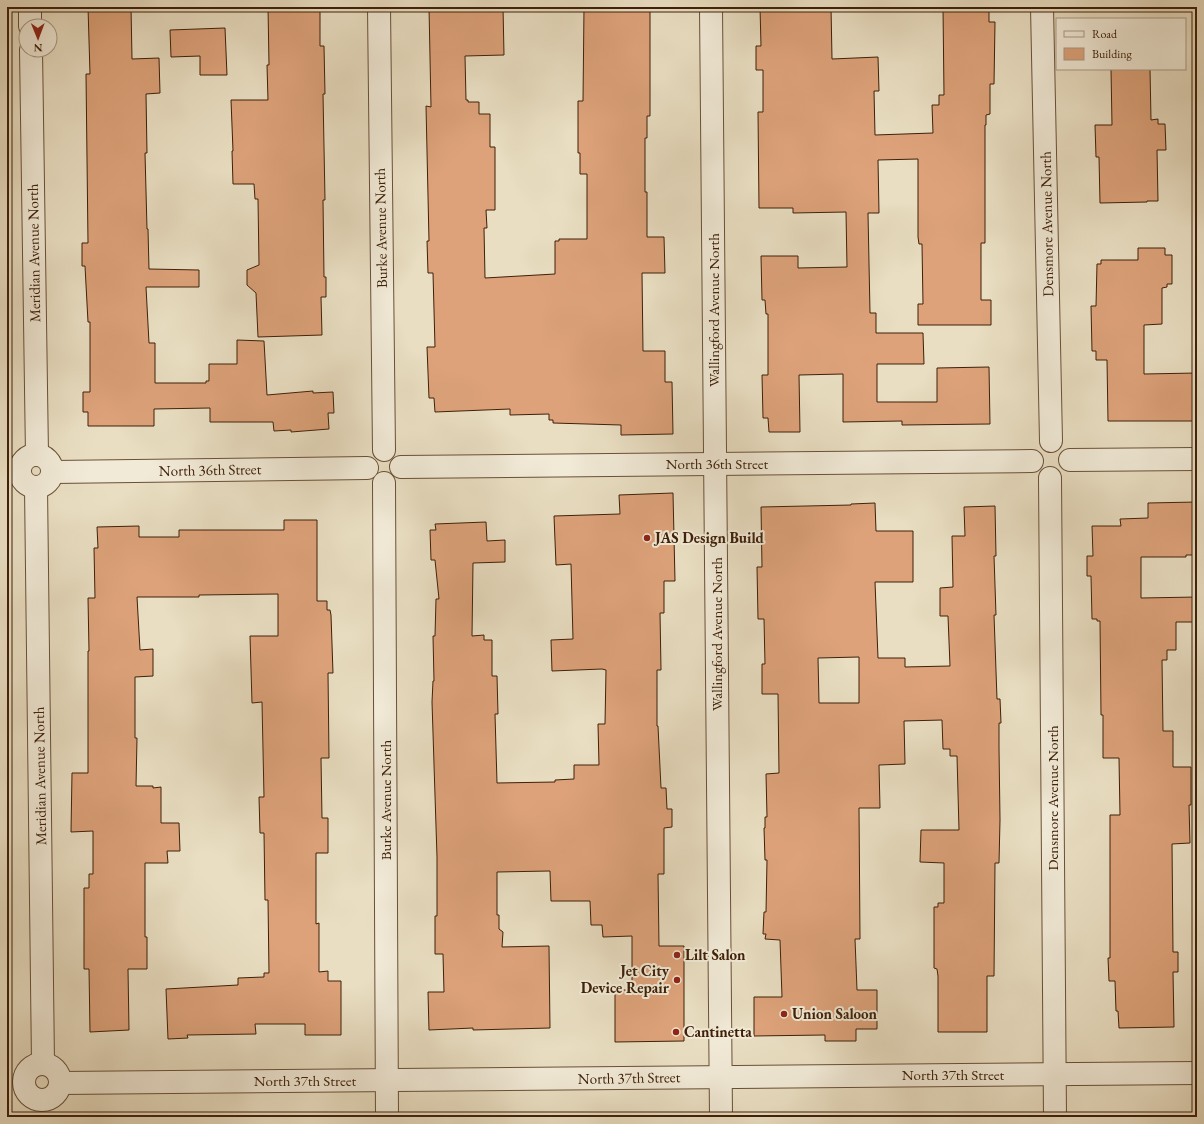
<svg xmlns="http://www.w3.org/2000/svg" width="1204" height="1124" viewBox="0 0 1204 1124" font-family="'EB Garamond',serif">
	<rect width="100%" height="100%" fill="#e9dec2"/>
	<filter id="stains"><feTurbulence type="fractalNoise" baseFrequency=".005" numOctaves="4"/><feColorMatrix values="0 0 0 0 .2 0 0 0 0 .09 0 0 0 0 .02 0 0 0 .5 -.17"/></filter>
	<radialGradient id="worn" r=".72"><stop offset=".6" stop-color="#630" stop-opacity="0"/><stop offset="1" stop-color="#630" stop-opacity=".3"/></radialGradient>
	<g fill="#dda27a" stroke="#3e2009" fill-rule="evenodd">
		<polygon points="88,7 131,7 132,59 159,58 160,93 146,94 147,153 145,153 147,229 148,229 149,269 199,270 199,287 146,287 149,343 155,343 155,383 206,383 206,381 209,381 209,364 237,364 237,340 264,341 267,395 313,391 313,393 333,392 334,413 328,413 329,429 291,432 291,430 274,431 273,422 210,422 210,408 154,409 154,426 88,426 88,412 83,412 83,392 90,392 90,322 88,322 85,266 82,266 82,243 88,243 86,74 90,74"/>
		<polygon points="268,7 320,7 320,46 324,46 325,94 323,94 325,200 323,200 324,277 326,277 326,297 321,297 322,335 258,337 256,293 247,285 247,270 259,265 258,199 255,199 254,184 233,184 232,151 233,151 231,100 268,100 267,65 269,65"/>
		<polygon points="429,7 503,7 504,55 465,56 466,100 468,100 468,102 479,102 479,114 490,114 490,147 495,147 495,210 486,210 487,228 484,228 485,278 555,274 555,241 559,241 559,239 587,239 587,174 580,174 580,153 578,153 578,101 583,101 584,7 650,7 650,116 647,116 647,138 645,138 645,192 647,192 647,237 664,237 665,273 642,273 643,351 665,351 665,382 672,382 673,434 621,435 621,425 553,423 553,420 549,420 549,414 510,415 510,409 435,412 434,398 429,398 427,347 435,347 433,273 428,273 427,241 429,241 426,106 431,107"/>
		<polygon points="760,7 831,7 832,59 878,57 879,91 874,91 875,135 933,133 932,105 939,105 939,95 944,95 943,7 989,7 989,22 995,22 994,84 990,84 990,114 986,115 986,125 985,125 985,243 981,243 981,300 991,300 991,325 918,325 918,304 923,304 922,244 919,244 918,237 918,159 878,160 879,213 868,213 870,313 876,313 876,333 923,333 924,364 877,364 877,402 937,402 937,368 989,367 990,424 902,425 902,421 843,422 843,374 799,375 800,432 769,432 768,418 763,418 762,375 768,375 768,314 766,314 765,300 762,300 761,256 798,256 798,268 847,267 846,212 793,213 793,208 759,208 758,112 763,112 763,70 756,70 756,46 761,46"/>
		<polygon points="225,28 227,75 200,75 200,56 171,57 170,30"/>
		<polygon points="1111,69 1150,69 1151,120 1158,119 1158,124 1165,124 1166,150 1157,150 1158,201 1147,201 1147,202 1100,203 1099,157 1096,157 1095,125 1112,125"/>
		<polygon points="1138,248 1165,248 1165,255 1172,255 1172,284 1167,284 1167,287 1162,288 1162,324 1144,325 1144,374 1197,373 1197,421 1108,421 1107,360 1096,360 1096,351 1092,351 1091,306 1096,306 1097,264 1101,264 1101,260 1138,260"/>
		<polygon points="673,493 675,581 664,581 664,613 660,613 661,670 657,670 657,726 658,726 661,788 666,788 667,809 672,809 672,827 664,828 664,874 658,874 659,946 684,946 684,1041 615,1042 615,990 632,990 632,936 603,937 602,925 591,925 590,901 551,901 550,871 497,872 497,915 499,915 499,929 503,932 502,947 549,946 550,1028 473,1030 473,1028 429,1030 428,992 444,992 443,954 435,954 435,916 437,916 437,857 432,702 433,681 434,681 433,636 435,636 436,599 439,599 435,560 431,560 430,530 436,530 435,524 486,522 487,541 505,540 505,562 473,563 472,636 484,635 484,640 492,640 492,676 497,676 498,714 495,714 497,783 555,782 555,780 574,779 574,765 599,765 598,724 605,724 606,670 602,669 552,671 551,640 573,639 571,564 556,565 554,516 620,514 619,495"/>
		<polygon points="1197,502 1197,555 1186,555 1186,557 1141,557 1141,598 1197,597 1197,622 1176,622 1176,650 1167,650 1167,660 1162,660 1163,731 1173,731 1173,767 1191,767 1191,805 1189,805 1190,843 1172,844 1173,952 1178,952 1178,972 1173,972 1174,1027 1119,1028 1118,1011 1116,1011 1115,981 1109,981 1108,958 1110,958 1110,815 1120,815 1119,758 1103,758 1103,715 1101,715 1100,621 1097,621 1097,619 1092,619 1091,576 1087,576 1087,556 1093,556 1092,526 1121,526 1120,519 1148,518 1148,503"/>
		<path d="M875 503 876 531H913V582H875L878 658H905V667L950 666 948 616H940V588L953 587 952 536H965L964 507 995 506 996 556H994L996 615H994L997 699H1000L1001 723H999V748L1000 820 999 863H995L994 976H987V1032H938V976L937 969 934 968V907H938V903H944V863L920 862 921 830H959L957 756H950V749H943L942 720 904 721 905 764 879 765 880 808H859L860 939H855L857 990H877V1029H856V1041H825V1035L754 1036V997H782L780 940 765 939 766 934H763L764 912H766L767 860H765L764 828H765V817H767L766 774 779 773 778 694H762V664H765L764 619H758L757 567H762L761 507 851 505V504ZM859 657V703H819L818 658Z"/>
		<polygon points="284,520 317,520 317,601 327,601 327,610 330,610 331,615 333,673 328,673 329,758 321,758 322,818 328,818 328,853 316,853 316,924 319,923 319,972 328,971 328,981 341,981 341,1035 305,1035 305,1024 255,1024 256,1034 187,1035 188,1038 168,1039 166,989 238,985 238,978 264,977 264,973 269,973 268,900 265,900 264,833 260,833 259,797 264,797 262,702 252,703 250,636 278,636 278,594 199,595 199,597 137,597 140,650 153,649 153,676 135,677 135,738 137,738 136,786 153,786 153,788 161,787 161,823 179,823 180,851 167,851 168,863 145,863 145,937 147,937 147,969 128,969 129,1030 90,1032 89,969 84,969 84,888 89,888 89,874 93,874 93,831 71,832 72,773 88,773 88,651 89,651 88,598 95,598 94,548 98,548 97,527 139,526 139,537 179,537 179,530 284,530"/>
	</g>
	<g fill="none" stroke-linecap="round" stroke-linejoin="round">
		<g stroke="#695037" stroke-width="24">
			<g id="minor">
				<polyline points="30,7 30,26"/>
				<polyline points="379,7 384,450"/>
				<polyline points="1042,7 1051,441"/>
				<polyline points="31,50 37,455"/>
				<circle cx="36" cy="471" r="16"/>
				<polyline points="1070,460 1197,459"/>
				<polyline points="401,467 1032,461"/>
				<polyline points="53,472 367,468"/>
				<polyline points="1050,478 1055,1117"/>
				<polyline points="384,483 387,1117"/>
				<polyline points="36,487 43,1064"/>
				<circle cx="42" cy="1082" r="18"/>
				<polyline points="60,1083 1197,1073"/>
			</g>
		</g>
		<g stroke="#695037" stroke-width="24">
			<polyline id="tertiary" points="711,7 721,1117"/>
		</g>
		<use href="#minor" stroke="#f1ead7" stroke-width="22"/>
		<use href="#tertiary" stroke="#f1ead7" stroke-width="22"/>
	</g>
	<g fill="#8f2418" stroke="#f1ead7" stroke-width="1.5">
		<circle cx="647" cy="538" r="4"/>
		<circle cx="677" cy="955" r="4"/>
		<circle cx="677" cy="980" r="4"/>
		<circle cx="784" cy="1014" r="4"/>
		<circle cx="676" cy="1032" r="4"/>
	</g>
	<g text-anchor="middle" stroke-width="4" stroke-linejoin="round" paint-order="stroke">
		<g font-size="15" fill="#3e2009" stroke="#f1ead7">
			<text transform="translate(1047 224) rotate(-91)" y="5">Densmore Avenue North</text>
			<text transform="translate(381 228) rotate(-91)" y="5">Burke Avenue North</text>
			<text transform="translate(34 253) rotate(-91)" y="5">Meridian Avenue North</text>
			<text transform="translate(714 310) rotate(-90)" y="5">Wallingford Avenue North</text>
			<text x="717" y="469">North 36th Street</text>
			<text transform="translate(210 470) rotate(-1)" y="5">North 36th Street</text>
			<text transform="translate(717 634) rotate(-90)" y="5">Wallingford Avenue North</text>
			<text transform="translate(40 776) rotate(-91)" y="5">Meridian Avenue North</text>
			<text transform="translate(1053 798) rotate(-90)" y="5">Densmore Avenue North</text>
			<text transform="translate(386 800) rotate(-90)" y="5">Burke Avenue North</text>
			<text x="953" y="1080">North 37th Street</text>
			<text transform="translate(629 1078) rotate(-1)" y="5">North 37th Street</text>
			<text x="305" y="1086">North 37th Street</text>
		</g>
		<g font-size="15" font-weight="bold" fill="#3e2009" stroke="#f1ead7" text-anchor="start">
			<text x="655" y="543">JAS Design Build</text>
			<text x="685" y="960">Lilt Salon</text>
			<text x="669" y="976" text-anchor="end">Jet City<tspan x="669" dy="17">Device Repair</tspan></text>
			<text x="792" y="1019">Union Saloon</text>
			<text x="684" y="1037">Cantinetta</text>
		</g>
	</g>
	<rect width="1204" height="1124" fill="none" stroke="#e9dec2" stroke-width="24"/>
	<rect x="8" y="8" width="1188" height="1108" fill="none" stroke="#3e2009" stroke-width="2"/>
	<rect x="12" y="12" width="1180" height="1100" fill="none" stroke="#3e2009"/>
	<rect x="1056" y="18" width="130" height="52" fill="#f1ead7" stroke="#a99985"/>
	<rect x="1064" y="31" width="20" height="6" fill="#f1ead7" stroke="#a99985"/>
	<text x="1092" y="38" font-size="12" fill="#3e2009">Road</text>
	<rect x="1064" y="48" width="20" height="12" fill="#dda27a" stroke="#a99985"/>
	<text x="1092" y="58" font-size="12" fill="#3e2009">Building</text>
	<g transform="translate(38 38) rotate(179)"><circle r="19" fill="#f1ead7" stroke="#a99985"/>
	<path d="M0-3L7 15L0 10L-7 15Z" fill="#8f2418"/>
	<text y="-6" font-size="11" font-weight="bold" text-anchor="middle" fill="#3e2009">N</text>
	</g>
	<rect width="100%" height="100%" filter="url(#stains)"/>
	<rect width="100%" height="100%" fill="url(#worn)"/>
</svg>
